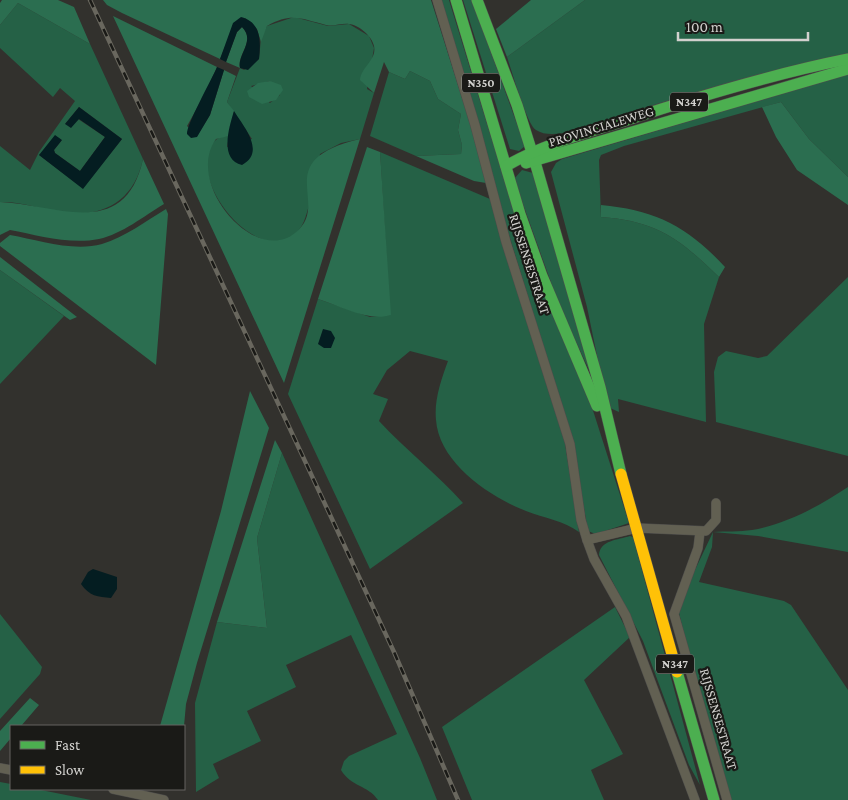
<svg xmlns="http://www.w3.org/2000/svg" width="848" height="800" viewBox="0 0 848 800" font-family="'Crimson Pro',serif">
	<rect width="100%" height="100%" fill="#32312d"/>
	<g fill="#256146" fill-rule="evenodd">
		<polygon points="440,0 449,0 492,140 589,398 629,523 602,532 598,535 588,531 571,435 499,203"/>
		<polygon points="463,0 472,0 525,146 519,151 510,149"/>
		<path d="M585 0H848V55C763 76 678 95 595 124 579 129 551 140 536 130 526 123 512 71 507 57Z"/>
		<path d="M18 3 90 44 143 159C134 201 103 219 60 212 41 209 20 201 0 202V146L30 170 39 152 75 101 60 88 53 97 0 48V25ZM79 107 122 139 83 188 39 155 62 140 54 150 55 153 80 171 105 137 78 119 65 124Z"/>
		<path d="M294 17 328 26 349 24 369 36 374 48 367 89 374 93 360 139 341 143 320 154C316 171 309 216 301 227 268 275 193 193 209 150 213 140 219 136 229 136L227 147 252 139 227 102 240 68 244 70 259 59 261 38 267 26ZM270 81 280 95 270 103 251 86Z"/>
		<polygon points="410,71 430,81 438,99 461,114 458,130 462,145 461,154 416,156 370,136 389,72 405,79"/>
		<path d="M848 74V177L809 139 781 102 624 146 601 155 599 160 601 217C657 221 680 239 719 277L704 324 706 422 618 399 619 412 610 408 602 380 587 307 551 172 556 163 562 159Z"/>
		<path d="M380 152 490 199 563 431 579 532C564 521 544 518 526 511 490 497 439 463 436 420 434 400 441 380 448 361L410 351 387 370 373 394 388 399 379 421C406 450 437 474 463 503L370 569 288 394 318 299 370 317 390 315Z"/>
		<polygon points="522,170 533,173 595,383 559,305 514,179"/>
		<polygon points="0,270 64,316 0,384"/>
		<polygon points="848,277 848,456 716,422 714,372 718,357 726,351 758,358 767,356"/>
		<path d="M282 453 420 758 437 800H378C368 785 351 787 341 770L344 761 349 756 397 734 351 635 286 665 296 687 247 711 261 741 213 764 219 778 196 792 195 703 217 622 267 628 257 538Z"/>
		<path d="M848 487V552L758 536 713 532 712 547 699 582 784 601 791 605 848 690V800H730L704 715 679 613 694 572 713 532C726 531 739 532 752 530 787 524 819 506 848 487Z"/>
		<path d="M630 536 633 537 700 785 689 765 643 641 599 555C600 540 618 540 630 536Z"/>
		<polygon points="615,607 630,637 584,680 623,754 591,770 604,800 472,800 442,727"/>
		<polygon points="0,614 42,667 40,674 0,719"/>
		<polygon points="0,782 11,784 11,789 36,789 91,800 0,800"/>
	</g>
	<g fill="#2b6e50">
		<polygon points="2,0 58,0 74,7 90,44 18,3 0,25 0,3"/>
		<path d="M103 0H431L471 126 486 183 474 181 416 156 461 154 462 145 458 130 461 114 438 99 430 81 410 71 405 79 389 72 384 62 374 93 360 80C361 67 377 60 374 46 372 36 359 25 349 24 341 23 333 27 326 25 301 19 292 12 267 26L261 42 257 29 245 18 227 42 220 59 122 13 107 5Z"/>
		<polygon points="531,0 585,0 507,57 496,29"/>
		<path d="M113 16 217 67 205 94 187 126 197 136 210 115 224 70 236 76 227 102 234 111 229 136 216 139C184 183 255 266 295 233 333 203 267 161 360 139L284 383Z"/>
		<path d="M242 27C256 41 237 54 240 68L226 62 237 32Z"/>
		<polygon points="270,81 281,85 283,90 276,100 262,104 249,97 247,91 258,83"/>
		<polygon points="781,102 809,139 848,177 848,205 797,170 776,137 762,107"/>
		<path d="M367 147 380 152 391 315C368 322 341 306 318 299Z"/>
		<path d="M143 159 164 204C144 216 122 234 99 239 70 245 37 235 10 230L0 235V202C55 204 125 242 143 159Z"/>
		<path d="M601 205C655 210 687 226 725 267L719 277C680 239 657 221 601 217Z"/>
		<path d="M166 209 168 214 156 365 0 246V243L10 235C38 240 73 252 102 244 125 237 146 221 166 209Z"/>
		<polygon points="0,257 77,317 70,320 0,270"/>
		<polygon points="250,391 269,428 197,663 186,704 184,726 160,726 221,511"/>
		<polygon points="275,440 282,453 257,538 267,628 217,622"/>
		<polygon points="30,698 39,705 21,726 11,726 11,738 0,751 0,731"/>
	</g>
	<g fill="#041d21">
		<path d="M241 17C261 22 261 41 259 59L248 70 240 68C237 54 256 41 242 27L237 32 226 62 220 59 233 23Z"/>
		<path d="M217 67 224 70 210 115 197 137 191 138 187 134C186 125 212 79 217 67Z"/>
		<polygon points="79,107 122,139 83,189 39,155 55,135 62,140 54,150 55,153 80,171 105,137 79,119 71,128 65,124"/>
		<path d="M234 111C244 127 266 152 242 165 219 160 229 127 234 111Z"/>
		<polygon points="323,329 331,331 335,338 331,348 324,348 318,344"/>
		<path d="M93 569 117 577V589L111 598C98 597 89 596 81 584L88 572Z"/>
	</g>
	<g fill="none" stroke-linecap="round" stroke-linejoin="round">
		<g stroke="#4e4d4b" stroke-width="10">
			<g id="street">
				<polyline points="437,0 475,125 506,242 570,444 581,520 587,540 594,559 626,616 695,800"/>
				<polyline points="700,532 698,548 674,614 727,800"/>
				<polyline points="587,540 637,528 706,531 716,520 716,503"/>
				<polyline points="0,768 11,770"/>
				<polyline points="113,789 164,800"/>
			</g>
		</g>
		<g stroke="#4e4d4b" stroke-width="12">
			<g id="fast">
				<polyline points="456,0 520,214 542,276 597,406"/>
				<polyline points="477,0 517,105 535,162 600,387 621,474"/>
				<polyline points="526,163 848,69"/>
				<path d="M506 166C544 144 586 133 627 120 700 96 773 74 848 59"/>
				<polyline points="677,672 714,800"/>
			</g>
		</g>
		<g stroke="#4e4d4b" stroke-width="12">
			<polyline id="slow" points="621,474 677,672"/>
		</g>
		<use href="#street" stroke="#626052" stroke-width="9"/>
		<use href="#fast" stroke="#4caf50" stroke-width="11"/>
		<use href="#slow" stroke="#ffc107" stroke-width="11"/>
		<g stroke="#69675e" stroke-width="4.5">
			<polyline id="rail" points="90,0 394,652 458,800"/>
		</g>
		<use href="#rail" stroke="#1a1a17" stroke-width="2.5" stroke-dasharray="8" stroke-linecap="butt"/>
	</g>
	<g text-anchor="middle" stroke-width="4.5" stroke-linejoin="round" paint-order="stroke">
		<g fill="#1a1a17" stroke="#9b9a97" stroke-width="1">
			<rect x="462" y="73.5" width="38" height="19" rx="4"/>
			<rect x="670" y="92.5" width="38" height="19" rx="4"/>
			<rect x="656" y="654.5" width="38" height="19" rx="4"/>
		</g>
		<g font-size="12" font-weight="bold" fill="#d2d1ce">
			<text x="481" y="87">N350</text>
			<text x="689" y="106">N347</text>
			<text x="675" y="668">N347</text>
		</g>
		<g font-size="14" fill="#d2d1ce" stroke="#1a1a17">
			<text transform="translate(601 126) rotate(-17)" y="5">PROVINCIALEWEG</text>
			<text transform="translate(530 264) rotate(72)" y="5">RIJSSENSESTRAAT</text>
			<text transform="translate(719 719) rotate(74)" y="5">RIJSSENSESTRAAT</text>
		</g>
	</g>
	<rect x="10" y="725" width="175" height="65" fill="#1a1a17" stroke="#646360"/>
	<rect x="20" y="741" width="25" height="8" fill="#4caf50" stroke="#646360"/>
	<text x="55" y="750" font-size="15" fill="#d2d1ce">Fast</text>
	<rect x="20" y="766" width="25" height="8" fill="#ffc107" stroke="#646360"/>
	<text x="55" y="775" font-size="15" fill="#d2d1ce">Slow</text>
	<path d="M678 32v8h130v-8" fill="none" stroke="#d2d1ce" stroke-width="2.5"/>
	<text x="686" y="32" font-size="15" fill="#d2d1ce" stroke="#1a1a17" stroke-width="4" paint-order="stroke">100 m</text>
</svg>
